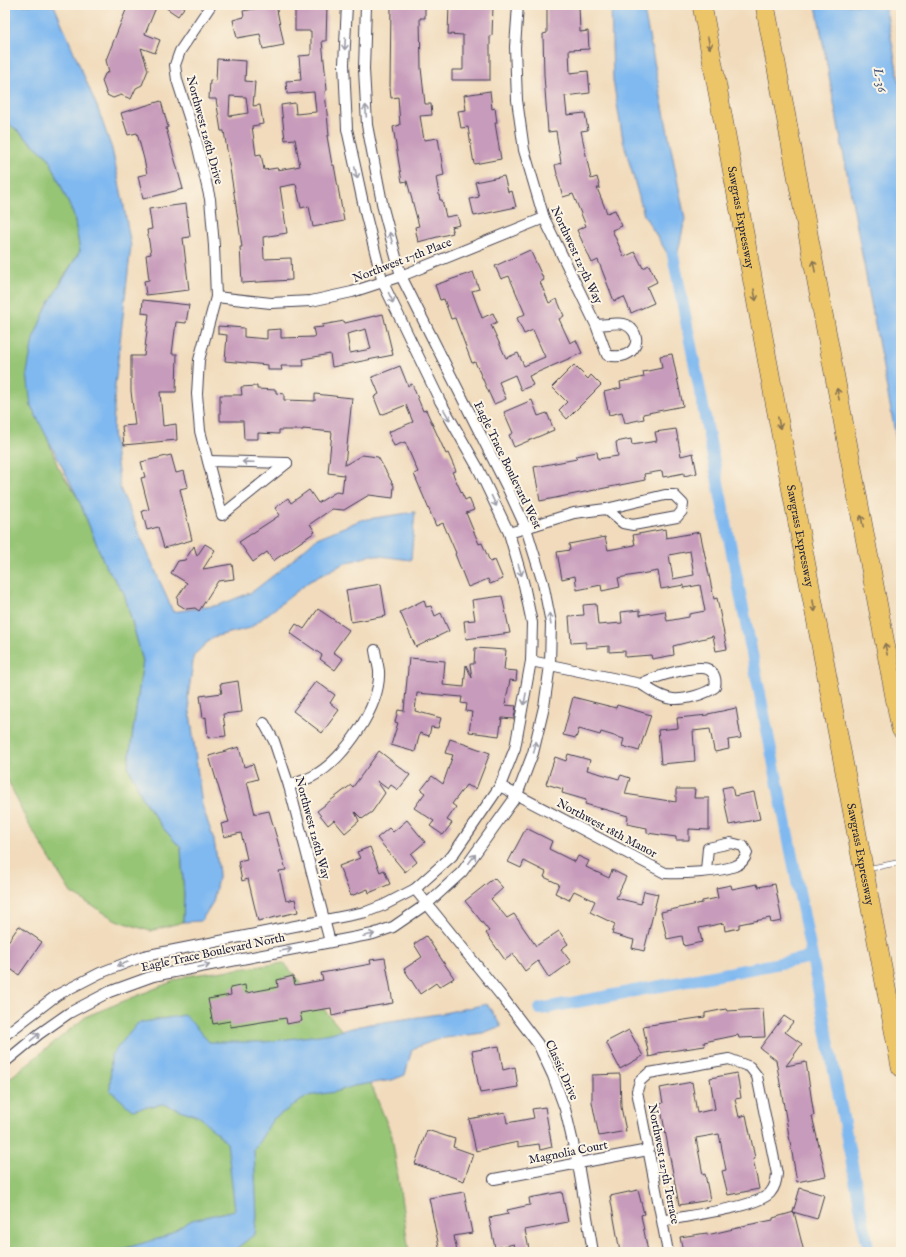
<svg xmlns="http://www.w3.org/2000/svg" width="906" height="1257" viewBox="0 0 906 1257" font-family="'IM FELL English',serif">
	<rect width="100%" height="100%" fill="#fcf5e5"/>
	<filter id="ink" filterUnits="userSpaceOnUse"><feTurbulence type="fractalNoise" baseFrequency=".025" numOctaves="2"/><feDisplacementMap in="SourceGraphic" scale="8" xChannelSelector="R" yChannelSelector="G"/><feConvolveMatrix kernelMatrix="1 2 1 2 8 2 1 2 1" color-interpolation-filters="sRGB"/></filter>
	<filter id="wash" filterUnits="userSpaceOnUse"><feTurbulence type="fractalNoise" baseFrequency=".012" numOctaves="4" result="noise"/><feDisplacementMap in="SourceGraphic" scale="16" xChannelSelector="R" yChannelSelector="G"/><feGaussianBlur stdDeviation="0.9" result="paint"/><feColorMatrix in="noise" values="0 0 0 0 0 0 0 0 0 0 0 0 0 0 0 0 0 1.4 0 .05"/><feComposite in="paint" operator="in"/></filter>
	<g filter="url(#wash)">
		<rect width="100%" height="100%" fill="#f1dbbc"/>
		<g fill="#96c574" stroke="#5c7458">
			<polygon points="5,120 49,158 74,216 80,251 61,281 31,406 46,434 58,467 78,498 105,565 124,593 143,661 128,766 143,799 163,828 181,848 184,895 183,922 150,931 116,920 71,893 28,823 5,774"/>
			<polygon points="284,963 356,1047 392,1136 409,1252 5,1252 5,1082 87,1016 186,976"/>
		</g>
		<g fill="#80b9f0" stroke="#516e96">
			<polygon points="5,5 54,5 98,109 112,149 123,201 131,246 115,385 113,432 120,488 173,612 219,605 252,592 283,568 317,538 361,520 415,512 411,560 372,555 343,564 310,581 250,628 213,637 194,655 188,697 202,805 214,840 219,873 213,902 201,921 183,922 184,895 181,848 163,828 143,799 128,766 143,661 124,593 105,565 78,498 31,406 27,373 33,339 47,306 80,251 74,216 49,158 5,120"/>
			<polygon points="611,5 643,5 685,219 675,266 644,215 623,140 613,80"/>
			<polygon points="816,5 885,5 901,91 901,465"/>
			<polygon points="487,1004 501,1026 483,1033 438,1039 412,1049 405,1075 392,1080 354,1086 335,1092 308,1096 273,1119 254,1150 257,1216 255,1234 232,1252 113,1252 164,1237 192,1220 235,1210 227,1143 200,1117 163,1104 132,1110 110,1090 111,1055 138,1023 185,1015 209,1042 265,1042 326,1034 370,1024 439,1014"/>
		</g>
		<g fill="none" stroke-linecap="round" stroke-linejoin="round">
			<g stroke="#80b9f0" stroke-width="12">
				<polyline points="672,250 812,957 869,1252"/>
				<polyline points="540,1009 812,957"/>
			</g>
		</g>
		<g id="blocks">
			<g fill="#c79bbb" fill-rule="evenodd">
				<polygon points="128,5 157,5 145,34 160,40 155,53 141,48 148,70 142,85 136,88 131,99 121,95 113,98 107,95 102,81 105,74 109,72 106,60"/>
				<polygon points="162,5 186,5 178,16"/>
				<polygon points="263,5 276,5 284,45 263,49 260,34 237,38 233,20 244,17 243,11 264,7"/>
				<path d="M315 5H327L326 41H322L327 90 325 91 329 136H327L332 165H334L344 221 313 227 309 206 301 208 296 184 280 187 287 233 263 237 264 259 291 258 292 280 242 283 240 247H242L236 206 224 131H221L216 99H209L210 80 216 81 217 59 246 61 245 81 255 82 253 106 260 105 263 124 252 126 256 155 261 154 264 170 277 168 278 170 300 166 295 139 285 140 281 105 295 103 296 114 316 112 314 92 287 94 286 81 301 80 299 56 311 55V31H295V8H314ZM230 96 246 97 248 113 229 116Z"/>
				<polygon points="391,5 425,5 425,18 420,18 421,68 425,104 431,104 432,115 420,116 424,140 438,138 444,175 436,177 440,200 442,200 446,217 457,215 460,225 451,227 453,233 418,242 415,227 419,226 407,181 402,182 393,127 400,125 398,97 391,98 390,88"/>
				<polygon points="449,5 493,5 492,36 490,36 490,80 452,80 452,70 463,70 463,35 448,34"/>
				<polygon points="552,5 579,5 580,32 588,31 589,49 569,50 570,73 588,71 590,93 565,96 567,115 585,113 588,130 581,131 591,179 597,177 600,188 597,188 607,213 615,210 622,226 612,230 624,257 635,252 643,268 649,265 657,282 647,287 654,303 631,313 624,297 614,301 598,260 592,263 577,230 586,226 573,194 563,197 558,179 555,165 561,163 556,131 548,132 544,75 543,34 547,33 547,8 552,8"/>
				<polygon points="490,91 492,109 495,108 497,123 495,123 501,159 474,164 468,127 461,128 458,111 466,110 464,95"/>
				<polygon points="161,101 168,127 166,128 183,189 143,199 138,176 147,174 144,159 137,133 128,135 121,113"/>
				<polygon points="504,176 508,192 512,191 516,207 474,216 470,199 479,197 475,182"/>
				<polygon points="186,204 190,237 183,238 189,290 146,295 144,281 149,280 146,255 151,254 147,230 152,229 149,209"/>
				<polygon points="530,250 544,280 540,282 549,303 557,299 564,316 559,319 570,343 576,340 582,353 529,376 533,385 521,390 515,375 499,382 506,399 494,404 475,362 472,363 455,318 451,319 444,299 440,300 435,285 473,272 479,289 472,291 482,318 493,313 497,322 491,325 506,358 518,353 524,366 545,357 533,330 524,334 517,318 525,314 509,276 501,279 495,266"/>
				<polygon points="143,300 189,305 186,323 176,322 172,354 177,354 176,392 160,392 163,426 176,424 177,440 124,445 122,426 135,425 131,391 131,356 144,356 149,314 142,313"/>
				<path d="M383 314 393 355 332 367 330 354 303 359 304 366H281L282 370H268V365L225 361 227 335 218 334V326L244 328V337L267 339V330L281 329V338L315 337 313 328 323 327 322 325 344 321 345 323ZM366 329 371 349 350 353 347 334Z"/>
				<polygon points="672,354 683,406 643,414 644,419 625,423 622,412 609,415 604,392 621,388 620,382 644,377 643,372 662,368 660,356"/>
				<polygon points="574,365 588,379 591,375 601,385 567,419 559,410 567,402 552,387"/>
				<polygon points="400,366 408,386 412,384 423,411 426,410 446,454 448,453 456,471 452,472 465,500 469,498 474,510 466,513 479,544 482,543 490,562 495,560 503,579 490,584 488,579 468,587 455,554 456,553 443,523 436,526 414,474 418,472 405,442 394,446 388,432 413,422 406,405 381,415 374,397 379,394 372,377"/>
				<polygon points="257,386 257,389 276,390 276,393 284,394 284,400 315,401 315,394 352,398 345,465 362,455 378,457 394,486 393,498 369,495 344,510 332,509 310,524 315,532 273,561 267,552 253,562 239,542 280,515 275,508 288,498 291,503 309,490 318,503 336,492 342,493 344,475 328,473 332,432 303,429 303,430 279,430 279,434 258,433 258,439 244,439 243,421 220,421 220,395 242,395 241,387"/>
				<polygon points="532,400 538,416 547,413 554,430 514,447 509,435 513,433 504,412"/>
				<polygon points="676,429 681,456 693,453 697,473 684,476 684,473 663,477 662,471 644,474 645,480 540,501 534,467 577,459 576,456 597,452 598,459 618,456 616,442 631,439 632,445 657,441 655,432"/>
				<polygon points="171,455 176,473 184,471 188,487 180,489 192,540 164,548 158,527 147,530 142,511 149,509 141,478 145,477 141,462"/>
				<path d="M665 529 666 538 700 532 714 599 717 598 727 649 716 651 713 636 673 646 674 655 652 659 651 655 625 657V651L609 652V646L586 648V642L571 643 569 616 584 615 583 605 596 604 598 625 622 623 621 612 640 610V615L665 611 667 621 689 617V614L705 611 700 585 684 588V585L661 589 658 571 618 578 620 587 602 591 601 585 577 590 575 576 562 579 557 552 570 550 569 544 605 537 608 550 635 545 633 535ZM690 551 694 575 673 579 669 555Z"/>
				<polygon points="205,544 215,550 203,569 232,564 234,579 218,581 199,611 195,608 186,609 178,604 177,598 187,583 171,573 178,561 185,560 194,546 197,556"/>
				<polygon points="381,584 386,616 351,622 346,590"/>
				<polygon points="502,596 510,633 466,639 464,621 475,620 472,600"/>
				<polygon points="424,600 426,607 431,606 435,616 441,613 449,631 416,647 400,612"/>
				<polygon points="318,609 349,630 333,652 343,659 335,670 320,659 322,655 290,633 296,624 304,629"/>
				<polygon points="475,648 506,650 504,670 517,671 516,681 510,680 505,705 516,706 514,719 502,718 499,736 469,732 472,712 466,711 467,704 461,703 462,697 417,693 415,711 441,718 438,728 431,727 429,736 420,733 415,752 391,745 398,723 395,722 398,710 404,711 409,658 445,661 443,685 464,687 466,665 472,678 470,664 474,664"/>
				<polygon points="238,681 242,712 223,714 226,736 208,738 206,717 203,718 200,696 222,693 220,684"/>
				<polygon points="316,681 335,695 330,703 339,710 322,733 293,711"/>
				<polygon points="573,697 616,708 617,705 651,715 639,751 622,746 624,739 601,732 600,735 579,729 576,738 563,735"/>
				<polygon points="736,708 741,738 728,740 729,749 715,752 714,750 710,729 693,731 695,761 661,764 658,730 678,728 677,718 708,715 708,714"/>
				<polygon points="450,739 490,753 476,789 466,785 452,804 456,807 447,820 452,823 443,835 430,826 434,821 414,808 425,793 421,790 432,776 443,784 453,755 445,753"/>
				<polygon points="239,747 244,767 253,764 258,779 247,782 255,814 269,811 286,870 279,871 286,901 295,899 298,912 258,921 248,879 242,881 238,861 247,859 241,833 224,837 221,824 229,822 209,756"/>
				<polygon points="379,751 410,775 398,790 391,785 388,789 377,781 385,793 372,812 362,819 355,812 359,821 345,833 334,820 328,825 317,811 351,785 353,787"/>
				<polygon points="568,754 590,760 587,770 619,779 621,775 630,778 625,794 676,802 676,789 695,789 694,798 709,798 709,830 689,829 689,840 676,840 676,837 647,833 647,828 627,824 628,816 585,804 586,800 562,793 563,789 546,784 555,757 566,761"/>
				<polygon points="732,786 734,796 754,792 760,819 729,825 722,788"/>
				<polygon points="407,820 425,842 411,854 417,862 405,872 377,838 389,828 393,832"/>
				<polygon points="526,828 552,841 549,849 575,862 578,856 589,861 586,867 609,878 612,870 626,877 616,898 641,904 644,891 658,894 644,951 632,948 634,940 612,934 615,924 590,912 595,901 574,891 569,900 555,893 559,884 544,877 546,872 524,861 521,868 508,862"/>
				<polygon points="370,847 380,872 384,870 390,884 369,893 368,889 351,896 339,866 360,858 357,852"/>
				<polygon points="494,878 503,888 491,899 507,918 514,914 536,946 559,931 568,944 561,949 571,962 549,978 538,961 525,971 513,954 505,960 486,933 489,931 465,901"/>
				<polygon points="757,884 758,887 775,884 782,921 771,923 770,918 739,924 739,928 725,931 724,923 699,928 702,942 684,946 682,936 667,939 661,912 702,903 702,901 718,898 716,888 731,885 732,889"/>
				<polygon points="19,926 42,942 19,975 5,965 5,946"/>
				<polygon points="426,936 454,978 439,987 436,983 420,994 404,969 422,957 414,944"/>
				<polygon points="385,958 393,1003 345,1011 345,1013 332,1016 331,1008 300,1013 302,1021 287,1024 286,1018 231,1027 230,1021 213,1024 208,999 231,995 230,988 245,985 246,993 278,987 277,980 293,976 295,985 323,980 321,973 371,964 370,960"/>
				<polygon points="726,1009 727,1011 763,1009 765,1037 739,1038 738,1035 704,1042 705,1046 657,1053 657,1055 649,1057 643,1026 705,1017 705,1013"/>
				<polygon points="784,1016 793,1022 785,1032 802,1044 786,1066 806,1062 814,1116 812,1116 826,1176 797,1182 776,1060 760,1048"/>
				<polygon points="629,1030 643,1056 620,1069 606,1042"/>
				<polygon points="499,1046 503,1070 515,1067 518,1087 480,1093 472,1051"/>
				<polygon points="737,1073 741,1098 735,1099 739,1117 746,1115 755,1158 753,1159 759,1189 728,1195 722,1171 726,1170 719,1134 696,1138 703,1175 705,1174 710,1200 679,1205 660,1104 663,1103 660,1088 692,1082 697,1113 715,1109 710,1078"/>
				<polygon points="620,1074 621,1107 626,1131 599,1136 592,1102 592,1075"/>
				<polygon points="545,1107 552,1147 540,1150 539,1144 518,1147 518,1142 476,1151 469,1119 505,1112 507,1123 534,1118 532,1109"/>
				<polygon points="427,1130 455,1139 453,1147 473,1154 464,1181 415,1164"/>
				<polygon points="800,1188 824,1195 817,1219 793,1212"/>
				<polygon points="638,1190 644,1214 641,1215 648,1252 620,1252 610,1196"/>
				<polygon points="464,1192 472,1233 454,1236 457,1252 440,1252 429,1198"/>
				<polygon points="562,1192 568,1222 525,1230 529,1249 516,1252 514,1244 495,1248 489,1218 508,1214 507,1210 530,1205 529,1198"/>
				<polygon points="794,1212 804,1252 768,1252 767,1249 754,1252 683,1252 680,1237 707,1233 707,1235 742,1227 742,1226 773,1220 773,1218"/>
			</g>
		</g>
	</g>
	<g filter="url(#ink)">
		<use href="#blocks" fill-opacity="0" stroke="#413e4e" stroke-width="1"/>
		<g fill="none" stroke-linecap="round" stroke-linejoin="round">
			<g stroke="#413e4e" stroke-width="6">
				<polyline id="lane" points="867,869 901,862"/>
			</g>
			<g stroke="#413e4e" stroke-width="12">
				<g id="street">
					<polyline points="211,5 180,51 175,65 177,80 196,139 210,199 214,246 216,297 199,360 197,394 200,431 222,515 287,463"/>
					<path d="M518 5 515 47 517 100 524 150 544 218 596 325 607 355C637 363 646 333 624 324 617 322 604 325 596 325"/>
					<polyline points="216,297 271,303 311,301 352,292 401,276 544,218"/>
					<polyline points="208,461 287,463"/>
					<polyline points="509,533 574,513 606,509 623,523 633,525 677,517 682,511 683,504 674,495 665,495 606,509"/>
					<path d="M531 661 641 684C651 690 661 698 673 699 685 700 706 694 715 687 717 678 713 668 702 668 688 667 653 677 641 684"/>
					<polyline points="264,723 274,741 289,786 330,942"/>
					<path d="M289 786C297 782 307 780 315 775 344 759 381 706 379 671 378 664 376 657 375 650"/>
					<path d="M500 786 665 873C682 874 720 872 735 866 741 864 745 859 747 853L743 846 731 843 708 848 706 871"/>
					<polyline points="415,889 503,998 538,1044 553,1076 565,1109 578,1164 593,1252"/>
					<polyline points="5,1035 57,995 100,973 144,956 366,912 384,905 415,889 452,856 500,786 515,748 531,661 532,623 524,585 509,533 478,468 440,401 383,283 365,212 347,129 344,64 347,5"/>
					<polyline points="5,1062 39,1034 69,1013 109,992 153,976 373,934 393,927 428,903 462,872 517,795 533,753 544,707 550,665 551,623 543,583 526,528 508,489 401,276 383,208 367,125 364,69 366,5"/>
					<polyline points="494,1179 648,1150"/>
					<path d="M662 1221C684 1216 756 1208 770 1193 775 1187 776 1182 777 1174L757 1076 750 1067 729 1059 649 1073 640 1081 637 1091 668 1252"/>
				</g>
			</g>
			<g stroke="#413e4e" stroke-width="20">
				<g id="highway">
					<path id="s1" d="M702 5 775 402 901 1067"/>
					<polyline points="765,5 901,729"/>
				</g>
			</g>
			<use href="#lane" stroke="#fff" stroke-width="5"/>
			<use href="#street" stroke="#fff" stroke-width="10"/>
			<use href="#highway" stroke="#edc569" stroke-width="19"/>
		</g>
		<defs><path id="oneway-shaft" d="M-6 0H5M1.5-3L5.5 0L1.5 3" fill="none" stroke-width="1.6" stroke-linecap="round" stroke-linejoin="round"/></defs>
		<g stroke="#887452">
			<use href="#oneway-shaft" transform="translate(709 43) rotate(80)"/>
			<use href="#oneway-shaft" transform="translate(814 266) rotate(-101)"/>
			<use href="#oneway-shaft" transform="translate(755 295) rotate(80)"/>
			<use href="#oneway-shaft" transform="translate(838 394) rotate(-101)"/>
			<use href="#oneway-shaft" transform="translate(779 423) rotate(79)"/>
			<use href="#oneway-shaft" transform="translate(862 521) rotate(-101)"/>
			<use href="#oneway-shaft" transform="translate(814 606) rotate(79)"/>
			<use href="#oneway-shaft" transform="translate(886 649) rotate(-101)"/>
		</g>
		<g stroke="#9c9ca7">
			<use href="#oneway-shaft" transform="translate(345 44) rotate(93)"/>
			<use href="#oneway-shaft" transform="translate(366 111) rotate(-93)"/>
			<use href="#oneway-shaft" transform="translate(356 173) rotate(78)"/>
			<use href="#oneway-shaft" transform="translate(391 238) rotate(-105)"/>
			<use href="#oneway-shaft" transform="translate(391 298) rotate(65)"/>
			<use href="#oneway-shaft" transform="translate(447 415) rotate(60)"/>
			<use href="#oneway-shaft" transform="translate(248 462) rotate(-178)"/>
			<use href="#oneway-shaft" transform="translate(494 501) rotate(65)"/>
			<use href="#oneway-shaft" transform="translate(520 570) rotate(73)"/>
			<use href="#oneway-shaft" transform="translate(550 619) rotate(-99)"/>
			<use href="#oneway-shaft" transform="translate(525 699) rotate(100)"/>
			<use href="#oneway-shaft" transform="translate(535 747) rotate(-77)"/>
			<use href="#oneway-shaft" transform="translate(472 859) rotate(-53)"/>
			<use href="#oneway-shaft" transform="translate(369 935) rotate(-12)"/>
			<use href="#oneway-shaft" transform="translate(286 950) rotate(-10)"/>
			<use href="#oneway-shaft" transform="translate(123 964) rotate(159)"/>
			<use href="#oneway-shaft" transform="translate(204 966) rotate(-12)"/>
			<use href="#oneway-shaft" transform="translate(35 1037) rotate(-40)"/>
		</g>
	</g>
	<g text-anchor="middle" stroke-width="4" stroke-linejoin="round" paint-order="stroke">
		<g font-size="12" fill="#22223b" stroke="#fcf5e5">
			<text transform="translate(205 130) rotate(75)" y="4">Northwest 126th Drive</text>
			<text dy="4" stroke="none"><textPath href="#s1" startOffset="216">Sawgrass Expressway</textPath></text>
			<text transform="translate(577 255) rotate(65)" y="4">Northwest 127th Way</text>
			<text transform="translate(402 260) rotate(-21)" y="4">Northwest 17th Place</text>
			<text transform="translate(508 465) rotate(64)" y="4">Eagle Trace Boulevard West</text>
			<text dy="4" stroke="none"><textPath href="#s1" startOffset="540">Sawgrass Expressway</textPath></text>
			<text transform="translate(313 828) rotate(75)" y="4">Northwest 126th Way</text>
			<text transform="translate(607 828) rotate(28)" y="4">Northwest 18th Manor</text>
			<text dy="4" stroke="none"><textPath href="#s1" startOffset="864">Sawgrass Expressway</textPath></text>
			<text transform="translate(213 952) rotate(-12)" y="4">Eagle Trace Boulevard North</text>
			<text transform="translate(562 1070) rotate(66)" y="4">Classic Drive</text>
			<text transform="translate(568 1152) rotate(-11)" y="4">Magnolia Court</text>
			<text transform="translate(664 1164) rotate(79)" y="4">Northwest 127th Terrace</text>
		</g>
		<g font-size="13" font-style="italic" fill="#43577a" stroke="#fcf5e5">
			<text transform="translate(881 80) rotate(79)" y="5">L-36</text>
		</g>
	</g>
	<rect width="906" height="1257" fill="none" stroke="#fcf5e5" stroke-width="20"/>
</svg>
